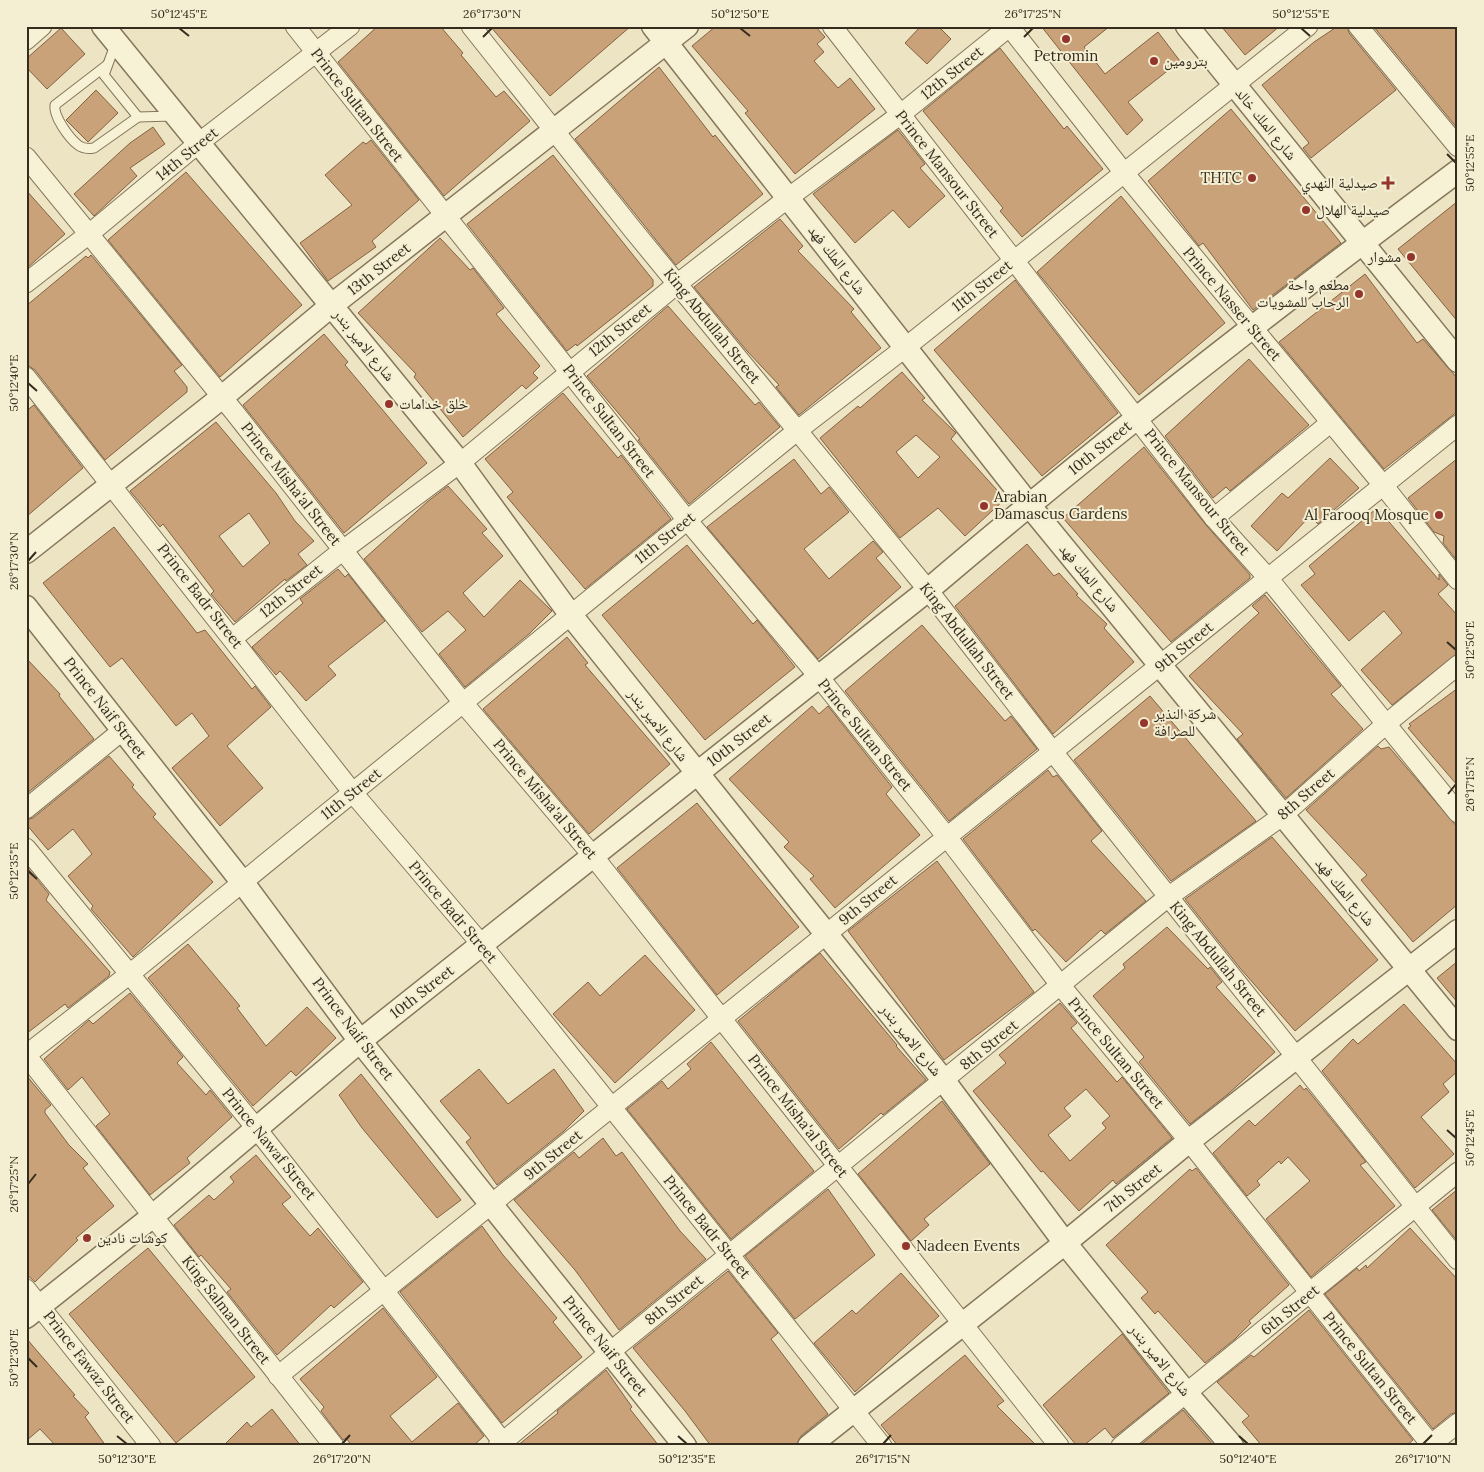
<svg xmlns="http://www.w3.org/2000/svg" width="1484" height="1472" viewBox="0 0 1484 1472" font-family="Lora,'Noto Naskh Arabic',serif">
	<rect width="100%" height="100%" fill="#ece4c3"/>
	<g fill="#c9a27a" stroke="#846241" fill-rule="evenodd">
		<polygon points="378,26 440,26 463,53 461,55 496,97 504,91 530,121 444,196 338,62"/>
		<polygon points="490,26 631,26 550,96"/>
		<polygon points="716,26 815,26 825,37 817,44 824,52 814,61 838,88 850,78 875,109 795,174 745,113 748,111 692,46"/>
		<polygon points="921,26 938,26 951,39 927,64 905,43"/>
		<polygon points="1041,26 1110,26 1084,47 1105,74 1158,32 1180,61 1128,102 1143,120 1127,135"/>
		<polygon points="1221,26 1280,26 1245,55"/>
		<polygon points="1338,26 1347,26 1349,33 1396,90 1311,158 1303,148 1309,143 1262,85 1314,42"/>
		<polygon points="1373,26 1458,26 1458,129"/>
		<polygon points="61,28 85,54 47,89 26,67 26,59"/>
		<polygon points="1000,48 1064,129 1067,126 1103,169 1022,237 1000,211 1003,208 923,111"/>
		<polygon points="659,67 713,137 715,135 763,194 676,265 575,139"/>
		<polygon points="96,90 118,113 88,142 66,120"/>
		<polygon points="1231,109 1341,243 1253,310 1203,243 1199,246 1148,181"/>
		<polygon points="153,127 165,144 130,168 137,176 94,216 74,194 130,143"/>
		<polygon points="898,130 925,164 920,168 945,196 909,228 893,210 855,243 813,194"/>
		<polygon points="371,140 419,200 372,241 376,247 328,281 300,243 352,205 325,175 363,142 366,144"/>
		<polygon points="553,155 653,280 653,286 577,346 576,344 567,351 467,224"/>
		<polygon points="186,172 302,305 220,377 108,240"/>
		<polygon points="26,190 65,234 26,269"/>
		<polygon points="1121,196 1225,323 1139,395 1037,272"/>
		<polygon points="1458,201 1458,322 1398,249"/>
		<polygon points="780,219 803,246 798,251 854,309 851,312 881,348 799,415 776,387 779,385 747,351 694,287"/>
		<polygon points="440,238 470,270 473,268 504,308 496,314 540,366 533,373 538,378 526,389 522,385 463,437 414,377 416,374 358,313"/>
		<polygon points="91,255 182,365 174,371 187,387 187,392 105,460 35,370 26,364 26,306 86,256 88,258"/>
		<polygon points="1365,274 1417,343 1423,339 1458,379 1458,411 1384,469 1279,342"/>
		<polygon points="1015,280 1118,413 1042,476 934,350"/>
		<polygon points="668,306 755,405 759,402 780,427 689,504 638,440 640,439 587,376"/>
		<polygon points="324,334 348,362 345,365 427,463 344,533 243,405"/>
		<polygon points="1249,359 1309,425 1230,491 1226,487 1213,498 1165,436"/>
		<path d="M902 372 925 398 922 400 956 433 951 439 1005 499 965 536 938 508 900 538 820 438 858 406 860 408ZM916 435 940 457 918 478 896 452Z"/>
		<polygon points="563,393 618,458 621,455 671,519 585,589 507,497 513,492 485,459"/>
		<polygon points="34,405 83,468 26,517 26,411"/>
		<path d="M216 422 276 493 295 521 314 541 298 554 307 565 286 581 285 579 235 622 211 594 214 591 163 524 160 527 130 491ZM249 513 270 543 243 567 219 536Z"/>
		<polygon points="1144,447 1206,525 1250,575 1250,578 1171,642 1063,518"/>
		<polygon points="1330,458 1359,488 1318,524 1310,516 1277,551 1251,526 1282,493 1288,498"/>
		<polygon points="1458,458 1458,562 1443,543 1444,536 1434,532 1408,498"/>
		<polygon points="794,459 821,494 829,487 849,512 804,549 829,579 873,541 883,552 876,558 901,587 818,659 707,527"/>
		<polygon points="448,486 487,529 482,533 503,556 463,593 484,617 520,580 552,611 529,634 465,687 439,654 466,630 448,611 422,632 364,559 427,502"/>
		<polygon points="1377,508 1439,580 1439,574 1448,585 1438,594 1458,616 1458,653 1392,705 1361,670 1402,633 1384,611 1349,641 1301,585 1315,574 1309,566"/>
		<polygon points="114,527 197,633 205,630 252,689 255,686 271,707 227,746 263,788 220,826 172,768 209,736 192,713 176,726 122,658 110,667 43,583"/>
		<polygon points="1027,544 1054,576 1059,573 1078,594 1076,595 1107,624 1104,628 1134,662 1053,734 955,606"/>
		<polygon points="687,545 753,624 757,620 795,667 705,740 602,615"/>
		<polygon points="338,569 345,577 348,574 385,621 328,666 336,675 306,701 280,671 276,675 252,647 303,603 300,599"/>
		<polygon points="1265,595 1341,686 1331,694 1363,729 1286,798 1237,739 1243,734 1189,676 1259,613 1252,606"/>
		<polygon points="922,625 1005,721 1011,716 1037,749 949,821 845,691"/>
		<polygon points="567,637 588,663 585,665 670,764 589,834 483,709"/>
		<polygon points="26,658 60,694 59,696 94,739 26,794"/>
		<polygon points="1458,688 1458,786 1408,728 1411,726 1409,724"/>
		<polygon points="1150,696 1256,821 1171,881 1074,760"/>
		<polygon points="812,706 819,714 828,706 892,787 886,794 920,835 835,908 810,879 814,876 784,847 789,842 729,779"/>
		<polygon points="1378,746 1381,749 1389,747 1458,828 1458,904 1413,942 1361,880 1367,875 1306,810"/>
		<polygon points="109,756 134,785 132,787 156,814 153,817 213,882 133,957 91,909 93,906 68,876 92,854 73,829 48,850 26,824 26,820 33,818"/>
		<polygon points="1048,770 1053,777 1057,775 1102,831 1091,841 1146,901 1105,934 1101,930 1066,962 1035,929 1033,931 963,839"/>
		<polygon points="697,803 799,927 717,995 617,868"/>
		<polygon points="1272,837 1378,960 1295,1031 1240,968 1185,899"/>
		<polygon points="937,861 1034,992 944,1060 848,931"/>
		<polygon points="26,866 49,894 46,900 110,972 109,976 68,1008 65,1004 26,1034"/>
		<polygon points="1167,927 1208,969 1210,967 1222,982 1216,987 1275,1052 1228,1094 1190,1124 1139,1062 1144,1057 1093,996 1125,968 1123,964"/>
		<polygon points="188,944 240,1006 237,1008 266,1046 307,1007 336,1038 296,1076 291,1071 253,1106 148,978"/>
		<polygon points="820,953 897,1045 896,1046 926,1080 883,1115 881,1113 839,1149 738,1021"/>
		<polygon points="645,955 695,1010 615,1083 553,1014 588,982 600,996"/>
		<polygon points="1458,961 1458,1003 1437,978"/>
		<polygon points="130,993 183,1057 177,1063 206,1095 210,1090 232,1117 187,1158 190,1163 150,1195 96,1126 110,1114 82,1077 68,1090 44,1059 89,1020 93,1024"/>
		<path d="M1060 1003 1077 1023 1071 1028 1117 1082 1122 1077 1172 1138 1116 1184 1113 1180 1079 1211 1043 1171 1041 1172 973 1091 1006 1063 999 1055ZM1086 1089 1110 1116 1102 1123 1106 1128 1070 1161 1048 1135 1071 1116 1064 1108Z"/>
		<polygon points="1404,1004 1458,1065 1458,1071 1443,1084 1449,1092 1421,1117 1454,1154 1415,1188 1322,1071 1353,1039 1358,1044"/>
		<polygon points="711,1042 814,1171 731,1239 627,1109 662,1081 668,1089 691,1069 687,1064"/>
		<polygon points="479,1069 508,1104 554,1069 584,1111 564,1131 497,1185 466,1142 471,1138 440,1101"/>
		<polygon points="361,1074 461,1200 437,1218 362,1128 339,1095"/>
		<polygon points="26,1075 51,1105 45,1110 45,1113 69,1145 88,1164 83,1168 114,1206 76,1238 78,1240 35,1282 26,1274"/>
		<polygon points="1300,1085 1304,1090 1306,1088 1366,1162 1360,1165 1395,1206 1311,1277 1266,1219 1310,1181 1288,1157 1281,1164 1279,1161 1257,1181 1260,1185 1247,1196 1213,1153 1249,1120 1255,1126"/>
		<polygon points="942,1101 990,1164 924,1219 929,1225 911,1241 858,1174"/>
		<polygon points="603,1138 616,1156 622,1152 680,1231 706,1259 619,1330 575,1270 514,1200 574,1152 579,1158"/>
		<polygon points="256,1155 291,1197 282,1204 310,1236 318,1228 363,1282 334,1308 331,1305 277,1355 227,1292 231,1289 201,1255 199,1257 174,1225 209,1195 214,1200 234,1182 230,1177"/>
		<polygon points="1196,1168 1289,1285 1249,1321 1251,1323 1235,1339 1205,1363 1158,1311 1155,1314 1141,1298 1148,1292 1106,1245 1190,1169 1192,1171"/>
		<polygon points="828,1189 875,1255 795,1319 745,1256"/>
		<polygon points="1458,1189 1458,1242 1432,1210"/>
		<polygon points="482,1226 503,1255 557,1318 553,1322 582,1357 502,1423 400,1292"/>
		<polygon points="1410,1228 1458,1280 1458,1412 1451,1414 1433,1429 1325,1294 1357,1268 1359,1271 1366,1265 1367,1268"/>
		<polygon points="148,1248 255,1377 176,1443 69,1314"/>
		<polygon points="728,1271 778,1333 771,1339 828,1414 801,1436 796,1446 711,1446 685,1411 633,1348"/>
		<polygon points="901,1273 939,1316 855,1392 814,1343 852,1310 856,1314"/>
		<polygon points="383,1308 437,1377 390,1416 412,1442 458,1403 484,1436 473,1446 352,1446 346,1438 343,1440 321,1411 324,1407 300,1379"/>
		<polygon points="1309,1310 1413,1440 1406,1446 1262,1446 1242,1422 1249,1416 1217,1382 1251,1355 1254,1357"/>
		<polygon points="1122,1334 1169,1393 1113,1438 1105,1428 1083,1446 1077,1446 1043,1405"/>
		<polygon points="26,1338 75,1395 73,1396 89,1413 85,1417 106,1446 56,1446 40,1429 26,1441"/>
		<polygon points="965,1355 1004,1401 997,1406 1037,1446 898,1446 881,1425"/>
		<polygon points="606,1370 632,1407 630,1409 659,1446 517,1446 558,1413 557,1411 563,1406"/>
		<polygon points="272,1409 301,1446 223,1446 247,1422 251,1427"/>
		<polygon points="1183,1410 1214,1446 1139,1446"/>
	</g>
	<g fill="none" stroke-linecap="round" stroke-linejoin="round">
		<g stroke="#86765a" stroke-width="11">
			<g id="service">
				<polyline points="115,45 104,75 138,117 173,116"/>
				<path d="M107 65 55 105C53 116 69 138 78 145 83 149 88 149 94 148L138 117"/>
			</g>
		</g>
		<g stroke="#86765a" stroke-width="21">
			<g id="minor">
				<polyline points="295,26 687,520 819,677 947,837 1061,986 1189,1141 1432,1446"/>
				<polyline points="471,26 633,230 928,590 1053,752 1458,1260"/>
				<polyline points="832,26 1214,518 1268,578 1458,813"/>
				<polyline points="1009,26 1125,174 1383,485 1458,580"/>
				<polyline points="1358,26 1458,147"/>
				<polyline points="26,40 42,26"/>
				<polyline points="26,157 235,413 464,704 593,856 1059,1446"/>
				<polyline points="26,283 89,234 200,142 350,26"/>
				<polyline points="26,377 353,793 482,945 882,1446"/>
				<polyline points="1214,518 1330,423"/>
				<polyline points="233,638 343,550 460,463 677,284 788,198 901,114 1010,26"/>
				<polyline points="26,809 123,730"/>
				<polyline points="26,848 256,1128 506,1446"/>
				<polyline points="26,1055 131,973 798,430 906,347 1308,26"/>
				<polyline points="26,1055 334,1446"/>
				<polyline points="26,1289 151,1446"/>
				<polyline points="278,1376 1458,425"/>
				<polyline points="498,1446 610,1352 1168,897 1282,816 1386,724 1458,665"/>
				<polyline points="1121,1446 1458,1172"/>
				<polyline points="1429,1446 1458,1423"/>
			</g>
		</g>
		<g stroke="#86765a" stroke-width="25">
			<g id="tertiary">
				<polyline points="103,26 460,463 570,614 944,1081 1065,1243 1187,1394 1232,1446"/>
				<polyline points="653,26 1029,505 1458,1029"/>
				<polyline points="1187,26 1458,361"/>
				<polyline points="26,552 221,398 332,305 687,26"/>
				<polyline points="26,607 243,883 360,1041 685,1446"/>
				<path d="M26 1317 153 1216 360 1041 928 590C1099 444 1277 306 1458 171"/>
				<polyline points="809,1446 1065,1243 1189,1141 1458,931"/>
			</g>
		</g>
		<use href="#service" stroke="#f7f1d6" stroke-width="9"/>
		<use href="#minor" stroke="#f7f1d6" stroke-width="19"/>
		<use href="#tertiary" stroke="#f7f1d6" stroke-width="22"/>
	</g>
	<path fill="none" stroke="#362c1e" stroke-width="2" d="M179 28 189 36M740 28 750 36M1301 28 1310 36M483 37 492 28M1024 37 1033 28M1447 154 1456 163M28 383 37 391M28 561 36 552M1447 642 1456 650M1448 794 1456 784M28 871 37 879M1447 1130 1456 1138M28 1184 36 1174M28 1358 37 1367M117 1436 127 1444M678 1436 687 1444M1239 1436 1248 1444M342 1444 350 1435M883 1444 891 1435M1423 1444 1432 1435"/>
	<g fill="#93352c" stroke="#f4eed2" stroke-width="2">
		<circle cx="1066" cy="39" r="5"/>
		<circle cx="1154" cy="61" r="5"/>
		<circle cx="1252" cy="178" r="5"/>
		<path d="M1385.5 175.5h5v5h5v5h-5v5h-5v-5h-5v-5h5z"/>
		<circle cx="1306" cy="210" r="5"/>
		<circle cx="1411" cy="257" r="5"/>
		<circle cx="1359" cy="294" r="5"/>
		<circle cx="389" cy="404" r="5"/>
		<circle cx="984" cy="506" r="5"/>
		<circle cx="1439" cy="515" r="5"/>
		<circle cx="1144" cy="723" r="5"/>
		<circle cx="87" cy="1238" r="5"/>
		<circle cx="906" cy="1246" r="5"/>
	</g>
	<g text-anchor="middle" stroke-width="4" stroke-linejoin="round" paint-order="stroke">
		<g font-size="15" fill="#362c1e" stroke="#f4eed2" text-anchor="start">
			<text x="1066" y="61" text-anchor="middle">Petromin</text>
			<text x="1164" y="66">بترومين</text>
			<text x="1242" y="183" text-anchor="end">THTC</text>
			<text x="1378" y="188" text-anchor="end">صيدلية النهدي</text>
			<text x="1316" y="215">صيدلية الهلال</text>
			<text x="1401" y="262" text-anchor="end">مشوار</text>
			<text x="1349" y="290" text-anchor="end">مطعم واحة<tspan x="1349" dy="17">الرحاب للمشويات</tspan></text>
			<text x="399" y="409">خلق خدامات</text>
			<text x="994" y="502">Arabian<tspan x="994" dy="17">Damascus Gardens</tspan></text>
			<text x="1429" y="520" text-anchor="end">Al Farooq Mosque</text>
			<text x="1154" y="719">شركة النذير<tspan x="1154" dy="17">للصرافة</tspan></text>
			<text x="97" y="1243">كوشات نادين</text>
			<text x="916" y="1251">Nadeen Events</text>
		</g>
		<g font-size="15" fill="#362c1e" stroke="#f4eed2">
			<text transform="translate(952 73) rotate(-39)" y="5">12th Street</text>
			<text transform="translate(357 105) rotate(52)" y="5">Prince Sultan Street</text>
			<text transform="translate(1266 124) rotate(51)" y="5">شارع الملك خالد</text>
			<text transform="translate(187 154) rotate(-39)" y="5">14th Street</text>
			<text transform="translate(947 174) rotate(52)" y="5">Prince Mansour Street</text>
			<text transform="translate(837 260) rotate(52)" y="5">شارع الملك فهد</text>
			<text transform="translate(379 269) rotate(-38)" y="5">13th Street</text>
			<text transform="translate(982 286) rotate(-39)" y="5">11th Street</text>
			<text transform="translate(1232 304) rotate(50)" y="5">Prince Nasser Street</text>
			<text transform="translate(712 326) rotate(51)" y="5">King Abdullah Street</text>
			<text transform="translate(620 330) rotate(-39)" y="5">12th Street</text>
			<text transform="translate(364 345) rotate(51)" y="5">شارع الامير بندر</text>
			<text transform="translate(609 421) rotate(52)" y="5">Prince Sultan Street</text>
			<text transform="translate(1100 448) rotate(-39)" y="5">10th Street</text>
			<text transform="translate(291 484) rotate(52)" y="5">Prince Misha'al Street</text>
			<text transform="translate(1197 492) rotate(51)" y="5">Prince Mansour Street</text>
			<text transform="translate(665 538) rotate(-39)" y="5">11th Street</text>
			<text transform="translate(1089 578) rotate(50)" y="5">شارع الملك فهد</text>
			<text transform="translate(291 591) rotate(-39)" y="5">12th Street</text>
			<text transform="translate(200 596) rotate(52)" y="5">Prince Badr Street</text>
			<text transform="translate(967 641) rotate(52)" y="5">King Abdullah Street</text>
			<text transform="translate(1184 647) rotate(-39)" y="5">9th Street</text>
			<text transform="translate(105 708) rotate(52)" y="5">Prince Naif Street</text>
			<text transform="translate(658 725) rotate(52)" y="5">شارع الامير بندر</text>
			<text transform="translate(865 735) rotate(51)" y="5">Prince Sultan Street</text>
			<text transform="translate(739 740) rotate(-38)" y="5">10th Street</text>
			<text transform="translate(351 794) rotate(-39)" y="5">11th Street</text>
			<text transform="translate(1306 794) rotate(-41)" y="5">8th Street</text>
			<text transform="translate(545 799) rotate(50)" y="5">Prince Misha'al Street</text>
			<text transform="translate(1345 892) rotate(50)" y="5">شارع الملك فهد</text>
			<text transform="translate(868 900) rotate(-39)" y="5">9th Street</text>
			<text transform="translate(453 912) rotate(50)" y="5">Prince Badr Street</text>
			<text transform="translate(1218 959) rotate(51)" y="5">King Abdullah Street</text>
			<text transform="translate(422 992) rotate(-38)" y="5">10th Street</text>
			<text transform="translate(353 1029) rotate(53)" y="5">Prince Naif Street</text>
			<text transform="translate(911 1040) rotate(51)" y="5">شارع الامير بندر</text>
			<text transform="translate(989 1045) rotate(-39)" y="5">8th Street</text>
			<text transform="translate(1116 1053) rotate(50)" y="5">Prince Sultan Street</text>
			<text transform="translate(798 1116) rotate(52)" y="5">Prince Misha'al Street</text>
			<text transform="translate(269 1144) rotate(51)" y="5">Prince Nawaf Street</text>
			<text transform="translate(553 1155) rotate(-39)" y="5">9th Street</text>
			<text transform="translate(1133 1188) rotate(-39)" y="5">7th Street</text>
			<text transform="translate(707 1227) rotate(51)" y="5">Prince Badr Street</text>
			<text transform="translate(674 1300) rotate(-39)" y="5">8th Street</text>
			<text transform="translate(226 1310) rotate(52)" y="5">King Salman Street</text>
			<text transform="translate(1290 1310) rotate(-39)" y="5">6th Street</text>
			<text transform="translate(605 1346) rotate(51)" y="5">Prince Naif Street</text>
			<text transform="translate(1160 1360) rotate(51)" y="5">شارع الامير بندر</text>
			<text transform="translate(89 1367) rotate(52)" y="5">Prince Fawaz Street</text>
			<text transform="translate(1370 1368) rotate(51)" y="5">Prince Sultan Street</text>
		</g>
	</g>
	<rect width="1484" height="1472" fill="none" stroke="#f4eed2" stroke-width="55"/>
	<rect x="28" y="28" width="1428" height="1416" fill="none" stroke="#362c1e" stroke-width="2"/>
	<g font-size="12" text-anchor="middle" fill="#362c1e">
		<text x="179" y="18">50°12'45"E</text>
		<text x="492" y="18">26°17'30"N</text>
		<text x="740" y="18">50°12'50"E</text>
		<text x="1033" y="18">26°17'25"N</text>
		<text x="1301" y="18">50°12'55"E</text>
		<text transform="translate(1470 163) rotate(-90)" y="4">50°12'55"E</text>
		<text transform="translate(14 383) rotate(-90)" y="4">50°12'40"E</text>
		<text transform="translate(14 561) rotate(-90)" y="4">26°17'30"N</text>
		<text transform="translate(1470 650) rotate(-90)" y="4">50°12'50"E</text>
		<text transform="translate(1470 784) rotate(-90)" y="4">26°17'15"N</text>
		<text transform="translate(14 871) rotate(-90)" y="4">50°12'35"E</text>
		<text transform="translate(1470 1138) rotate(-90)" y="4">50°12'45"E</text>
		<text transform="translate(14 1184) rotate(-90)" y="4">26°17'25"N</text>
		<text transform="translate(14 1358) rotate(-90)" y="4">50°12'30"E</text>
		<text x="127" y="1463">50°12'30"E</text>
		<text x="342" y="1463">26°17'20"N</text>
		<text x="687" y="1463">50°12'35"E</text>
		<text x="883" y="1463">26°17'15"N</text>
		<text x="1248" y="1463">50°12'40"E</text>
		<text x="1423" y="1463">26°17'10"N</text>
	</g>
</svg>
